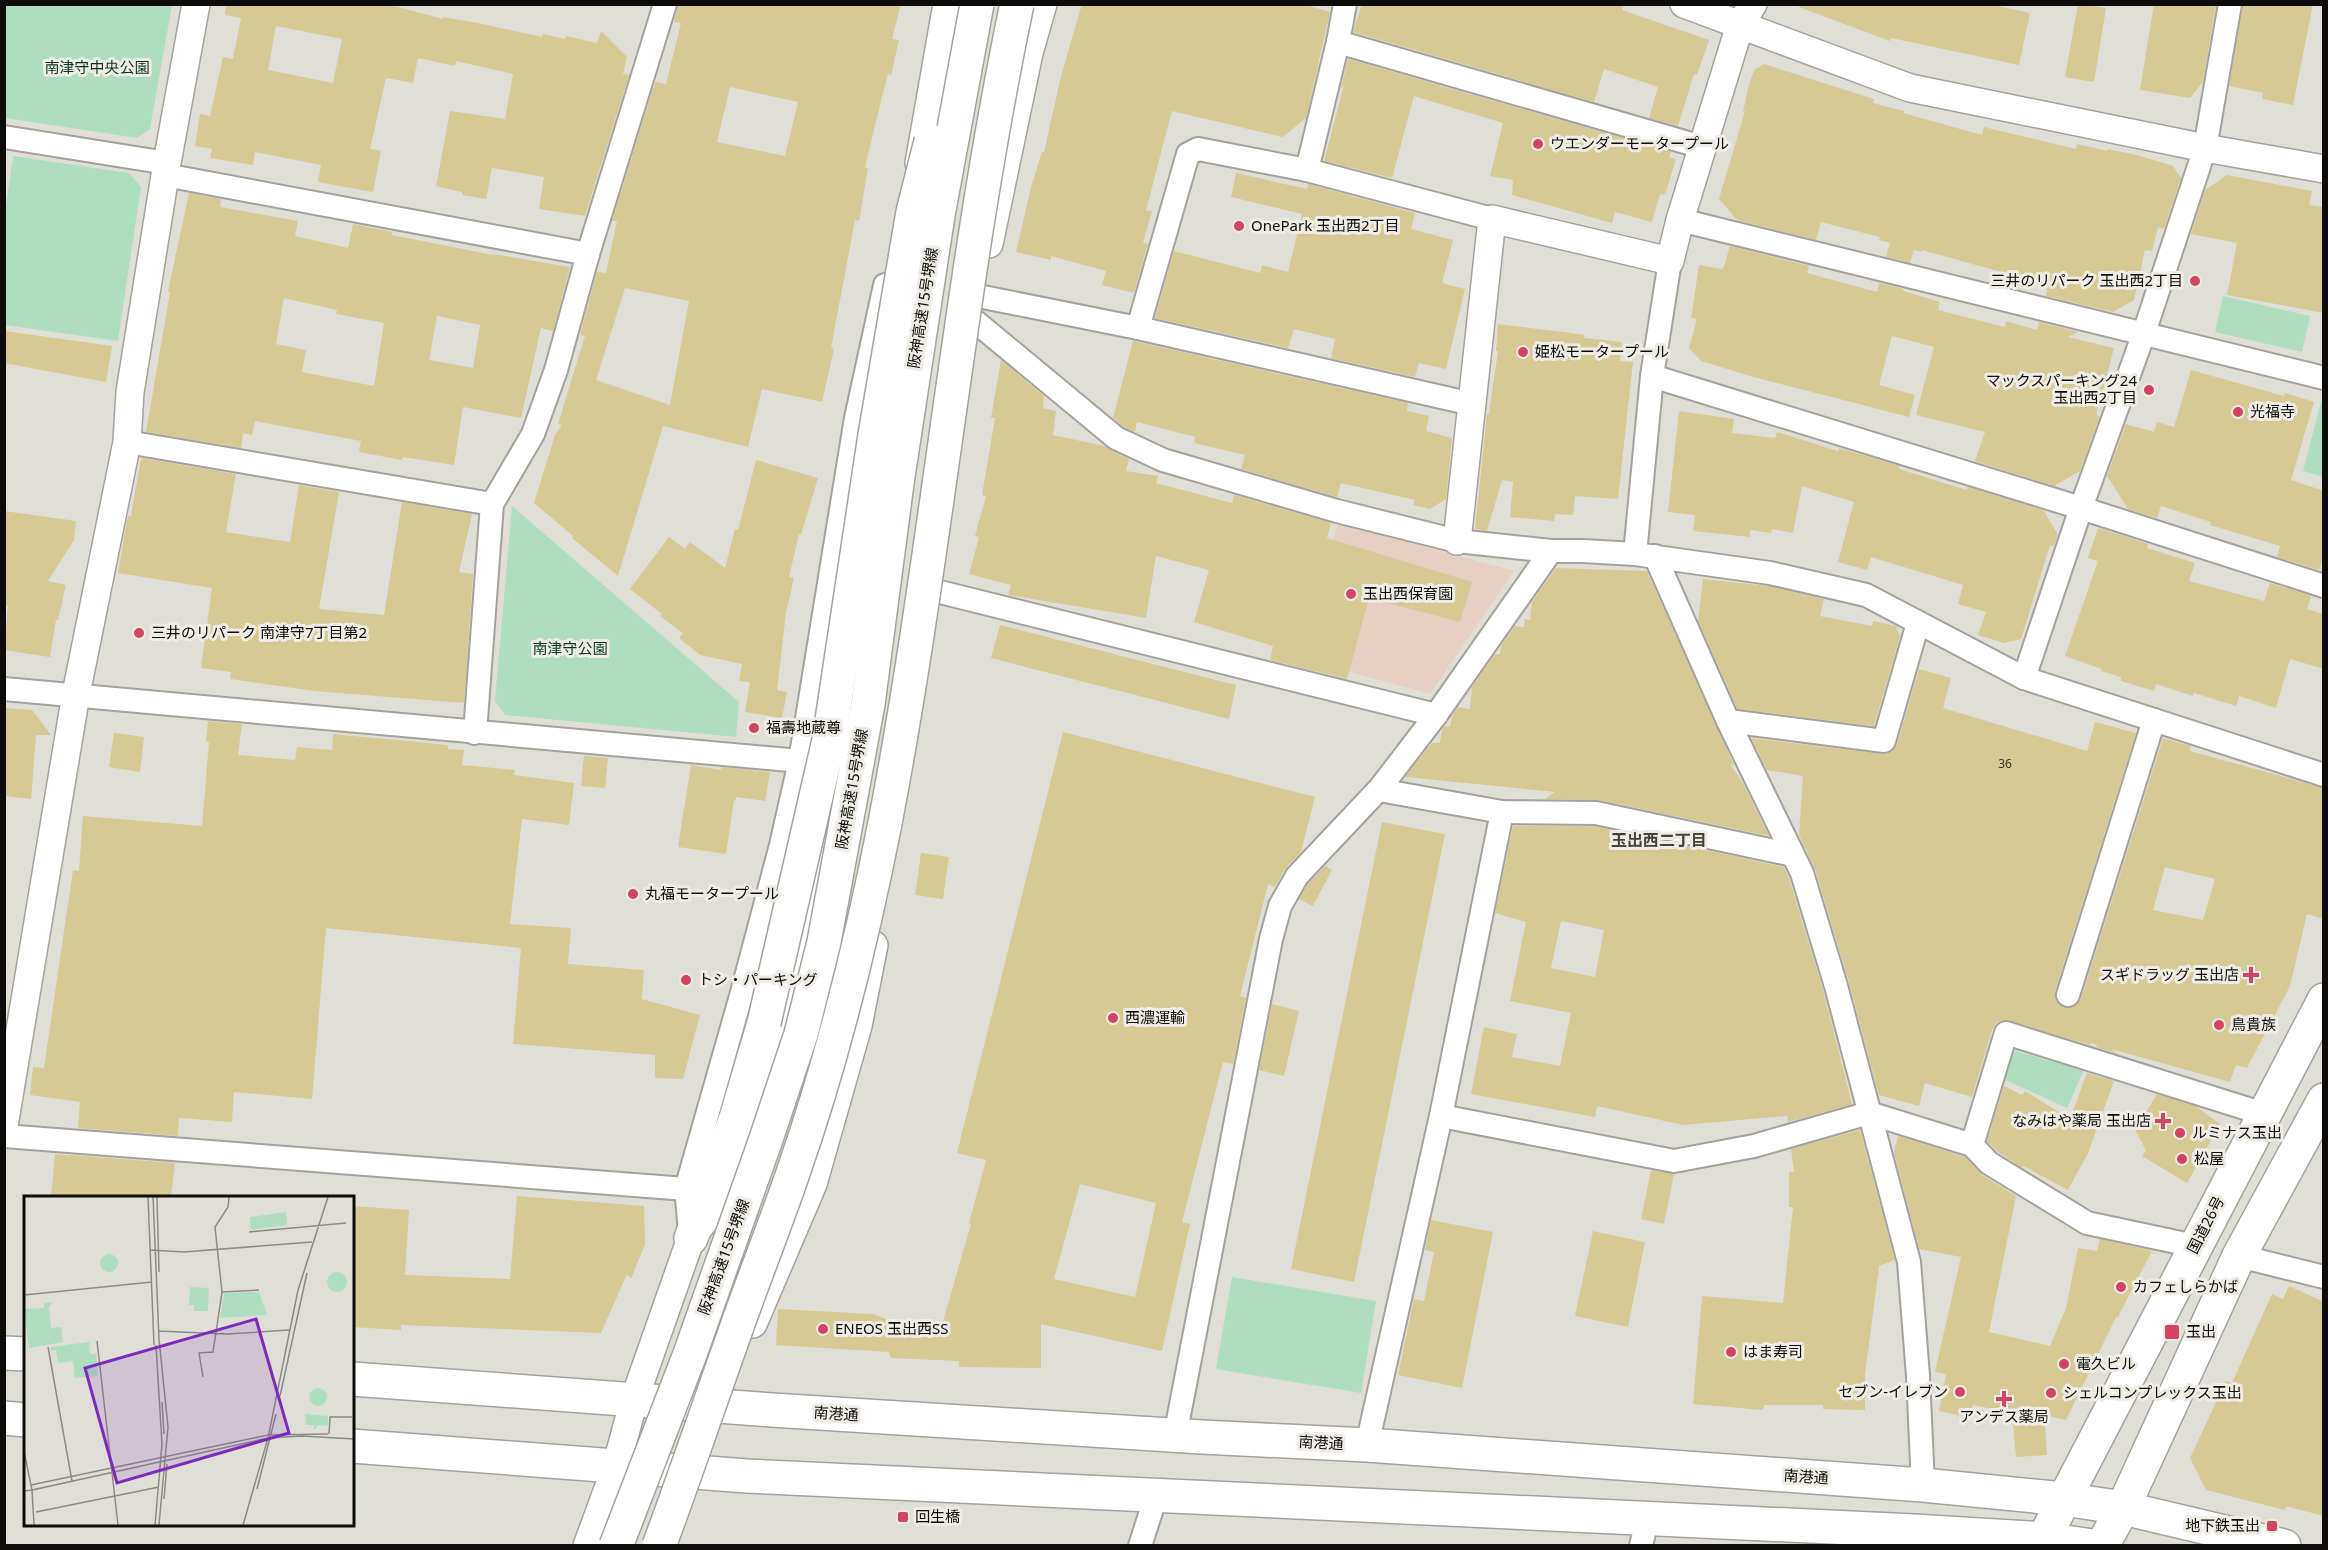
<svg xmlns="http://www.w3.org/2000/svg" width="2328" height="1550" viewBox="0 0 2328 1550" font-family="'Noto Sans','Noto Sans JP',sans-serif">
	<rect width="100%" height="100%" fill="#e0dfd7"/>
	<polygon fill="#e6d0c4" points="1338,523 1514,571 1430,694 1301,659"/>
	<g fill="#afddc0">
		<polygon points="4,5 172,5 150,129 137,138 5,118"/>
		<polygon points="13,156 129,173 141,187 118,341 5,325 4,220"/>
		<polygon points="2223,296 2310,316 2302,352 2215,332"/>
		<polygon points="2321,402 2324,402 2323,477 2303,471"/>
		<polygon points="512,506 739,702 736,737 505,715 495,701"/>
		<polygon points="2011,1050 2084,1070 2067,1108 2001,1078"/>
		<polygon points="1232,1277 1376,1301 1361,1393 1216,1369"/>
	</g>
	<g fill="#d5c994" fill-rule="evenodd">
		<path d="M226 4H387L443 19V17L478 23 542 37 543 34 565 39 566 36 597 43 601 31 627 57 623 74 629 75 585 216 539 209 544 177 492 168 486 199 462 195V192L436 186 450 111 505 119 513 74 456 61 455 66 418 58 413 83 386 78 370 149 381 151 373 192 318 182 321 165 255 152 253 165 210 158 212 149 195 146 200 114 210 116 223 57 233 59 241 18 225 15ZM276 26 342 39 333 83 268 70Z"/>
		<path d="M678 4H901L892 39 899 40 891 75 888 74 882 97 865 167 868 168 859 221 855 220 831 348 834 349 822 402 762 389 748 447 663 426 618 576 572 538 573 536 534 503 555 435 562 425 558 424 585 336 580 335 597 272 606 273 617 221H612L655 82 666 84 681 23 674 22ZM730 87 798 102 785 156 717 142ZM625 288 689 301 670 405 596 380Z"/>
		<polygon points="1082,4 1303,4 1330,12 1306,118 1283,137 1172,111 1146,210 1152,211 1143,243 1148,244 1134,293 1102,285 1106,271 1051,256 1051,260 1016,252 1031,187 1042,152 1044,152 1061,76"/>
		<polygon points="1362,4 1624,4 1622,10 1709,40 1697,75 1694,74 1678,126 1649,118 1658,87 1604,69 1594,102 1353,32"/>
		<polygon points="1799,4 1989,4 2030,13 2019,65 1891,38 1890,41 1799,7"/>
		<polygon points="2078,4 2106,8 2094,82 2065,77"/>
		<polygon points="2154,4 2216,4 2203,82 2190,98 2140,90"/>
		<polygon points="2243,4 2313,4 2293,105 2262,99 2263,93 2229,86"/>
		<polygon points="1348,59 1671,152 1669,157 1676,159 1665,195 1660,194 1652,222 1615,212 1612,223 1512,195 1513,180 1490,176 1503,123 1414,96 1392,178 1324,161 1344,85 1341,88"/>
		<polygon points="1764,64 1874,99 1873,103 1904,111 1903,113 1982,135 1984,127 2076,149 2077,144 2107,151 2108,149 2137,155 2173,166 2181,178 2164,229 2158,227 2152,251 2145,250 2134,300 2113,312 2046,296 2048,285 1922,250 1922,252 1914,250 1910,263 1886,257 1890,243 1879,240 1880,237 1821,222 1816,240 1737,220 1719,199 1745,111 1743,111 1749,85 1754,70"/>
		<polygon points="1236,173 1307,189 1308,184 1415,213 1411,229 1453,240 1442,283 1465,289 1446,369 1419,363 1415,377 1331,358 1335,339 1294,329 1288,348 1155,318 1174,251 1260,273 1262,265 1288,272 1302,214 1231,197"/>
		<polygon points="2227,175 2312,191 2309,205 2324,207 2324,313 2227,295 2237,243 2191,234 2205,190"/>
		<path d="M189 193 221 199 220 207 298 221 295 236 348 248 353 224 392 232V235L493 255V254L570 267 553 331 541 328 521 418 463 407 454 465 403 457 402 460 359 452 361 441 255 421 252 435 243 433 241 448 146 432 170 292 168 291ZM284 298 337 310 336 314 384 323 374 386 302 372 306 350 276 344ZM437 316 480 325 473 368 429 360Z"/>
		<polygon points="1730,246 1809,266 1807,273 1877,292 1879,283 1903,289 1903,291 1940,302 1938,310 2005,327 2006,321 2037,330 2039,322 2078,332 2068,337 2114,348 2096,415 2100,416 2080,471 2054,486 1975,461 1985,432 1916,415 1934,347 1892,336 1879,385 1915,395 1909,417 1750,376 1701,361 1689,348 1697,319 1691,318 1699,265 1723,269"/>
		<polygon points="1498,324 1571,333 1585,335 1584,338 1622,342 1620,361 1633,362 1618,499 1575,496 1573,515 1555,514 1554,521 1510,517 1513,482 1502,480 1487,531 1475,529 1487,414 1489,414 1498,351 1496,351"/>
		<polygon points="4,331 112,346 106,382 4,363"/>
		<polygon points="1133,341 1408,403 1407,411 1429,416 1426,431 1452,438 1446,499 1430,509 1413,505 1415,500 1341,483 1337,497 1241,469 1245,455 1194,443 1195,437 1137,422 1135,432 1123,427 1113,418"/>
		<polygon points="1001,360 1044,396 1043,408 1056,411 1053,435 1104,446 1129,459 1126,471 1158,476 1156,483 1232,503 1234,495 1331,523 1327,538 1472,582 1460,622 1369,598 1347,679 1270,660 1273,646 1194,622 1209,570 1156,556 1146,618 1008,595 1011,585 969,574 979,537 975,536 986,496 982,495 995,418 991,418"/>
		<polygon points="2191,370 2284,396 2285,393 2314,402 2291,480 2324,491 2324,555 2319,570 2277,557 2280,546 2210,525 2211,522 2161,506 2157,518 2128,509 2107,476 2126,424 2154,432 2157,422 2174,427"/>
		<polygon points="1679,411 1734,419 1732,433 1775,438 1777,432 1838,451 1839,448 1900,466 1899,469 1967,490 1968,487 2044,511 2058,535 2054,546 2050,545 2021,639 2004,643 1978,635 1986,612 1958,604 1963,585 1871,557 1867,570 1838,562 1854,502 1802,486 1793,533 1772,529 1771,533 1750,530 1750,537 1693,531 1695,515 1668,512"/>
		<polygon points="141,458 236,474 226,532 290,542 299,485 339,492 319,609 384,615 402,502 472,514 459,572 473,574 464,703 315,691 230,679 231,672 201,668 212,588 118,573 126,526 128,516 131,516"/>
		<polygon points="756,460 818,478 801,535 799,534 789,577 794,578 786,612 777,690 787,692 782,718 745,712 750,682 739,681 742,664 700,655 679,638 683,633 660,616 662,614 630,589 669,537 685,549 690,542 725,568 735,529 738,530"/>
		<polygon points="4,511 76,521 74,540 48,581 66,585 58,620 56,620 50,657 4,650 8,606 4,605"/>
		<polygon points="2098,528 2148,544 2147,548 2195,563 2189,581 2264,601 2270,583 2311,596 2307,609 2324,614 2324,669 2290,659 2276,708 2239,696 2236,706 2194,693 2193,696 2156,684 2154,691 2121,681 2121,677 2101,671 2102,669 2065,656 2098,561 2088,558"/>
		<polygon points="1556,568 1647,571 1734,765 1730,764 1743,783 1769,836 1599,800 1545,799 1555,792 1405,777 1432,743 1440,743 1442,729 1444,726 1450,727 1452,716 1458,707 1470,709 1472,687 1495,654 1500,654 1501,646 1515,626 1524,627 1525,619 1530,620 1532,602"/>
		<polygon points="1703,579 1768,586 1824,599 1820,616 1872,626 1873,621 1896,626 1900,637 1874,726 1737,709 1698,621"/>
		<polygon points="1000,625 1236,685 1229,719 991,658"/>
		<path d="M1919 669 1951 678 1943 708 2087 751 2095 722 2136 733 2055 991 2058 1004 2065 1008 2077 1005 2081 999 2163 738 2191 746 2190 751 2324 788V919L2307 914 2290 986 2247 1068 2236 1065 2230 1082 2111 1049 2119 1054 2096 1047 2097 1045 2091 1043V1045L2004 1020 1997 1022 1992 1030 1972 1097 1925 1083 1919 1106 1879 1095 1849 982 1815 869 1799 835 1803 776 1767 770 1751 738 1882 754 1889 753 1897 745ZM2165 867 2215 879 2203 920 2153 910Z"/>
		<polygon points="4,708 32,710 51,735 36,735 31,799 4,796"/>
		<polygon points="208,721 242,724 238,755 295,760 297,747 332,750 333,734 448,745 448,749 464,750 462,765 515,770 514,775 574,783 569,825 522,819 510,924 571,928 568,964 644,970 642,999 700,1015 683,1079 655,1078 655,1055 513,1044 521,948 326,928 312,1099 234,1092 232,1122 179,1118 178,1136 78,1128 80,1102 30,1095 33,1067 44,1068 73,870 79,871 83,816 202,826 209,742 206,741"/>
		<path d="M1063 732 1315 797 1301 852 1285 869 1275 887 1268 884 1240 996 1246 998 1233 1064 1223 1062 1182 1222 1190 1224 1162 1351 1041 1324V1368L959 1367V1361L891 1358 889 1352 776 1345 778 1309 873 1314 921 1332 924 1322 941 1328 971 1224 969 1223 986 1160 957 1153ZM1080 1184 1156 1203 1135 1297 1054 1279Z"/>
		<polygon points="114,733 144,737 140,772 109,767"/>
		<polygon points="584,756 608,758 605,788 581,786"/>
		<polygon points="691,765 721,770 721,767 770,772 765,801 736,797 736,800 734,800 726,854 678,847"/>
		<polygon points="1382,822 1445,834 1354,1282 1291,1269"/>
		<path d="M1513 826H1594L1784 867 1789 878 1823 990 1852 1104 1788 1122 1787 1116 1683 1125 1597 1106 1595 1117 1471 1094 1484 1027 1517 1034 1512 1057 1560 1066 1571 1013 1510 1001 1526 922 1495 913ZM1561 921 1604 930 1595 977 1551 968Z"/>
		<polygon points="921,853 949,857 943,899 915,895"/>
		<polygon points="1325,866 1332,870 1313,906 1299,899 1308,884"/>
		<polygon points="1272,1004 1299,1011 1284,1076 1259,1070"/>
		<polygon points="2087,1073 2114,1081 2088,1153 2068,1190 2023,1166 2022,1168 1998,1152 1987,1141 2004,1086 2022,1095 2025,1091 2070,1119"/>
		<polygon points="2157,1094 2195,1106 2220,1124 2187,1183 2142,1156 2146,1150 2135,1130"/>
		<polygon points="1860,1130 1895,1260 1879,1266 1865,1375 1865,1410 1823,1409 1823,1405 1764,1405 1763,1410 1693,1404 1702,1296 1783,1303 1793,1207 1789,1207 1789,1172 1794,1172 1791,1149"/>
		<polygon points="1898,1136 1965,1157 1982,1175 2016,1196 1989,1332 2050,1346 2066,1308 2078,1248 2097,1251 2100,1239 2152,1251 2118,1317 2116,1317 2066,1420 2044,1415 2047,1455 2016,1457 2012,1413 1973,1405 1970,1418 1939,1411 1946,1374 1935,1372 1961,1257 1919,1249 1894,1152"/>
		<polygon points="55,1154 175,1163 171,1197 51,1197"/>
		<polygon points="1651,1170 1674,1174 1664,1224 1641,1219"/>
		<polygon points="517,1196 644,1206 645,1244 631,1279 627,1274 601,1333 401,1325 401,1330 352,1327 352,1206 409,1210 405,1275 510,1279"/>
		<polygon points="1431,1220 1493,1232 1462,1388 1398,1375 1414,1299 1424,1301 1434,1252 1425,1250"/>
		<polygon points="1593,1231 1645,1242 1628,1327 1575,1316"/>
		<polygon points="2289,1286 2324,1302 2324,1516 2286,1506 2285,1510 2206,1490 2190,1458 2226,1381 2232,1383 2272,1294 2283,1299"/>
	</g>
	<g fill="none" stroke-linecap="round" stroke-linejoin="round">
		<g stroke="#a4a29a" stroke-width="26">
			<g id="minor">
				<polyline points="1338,42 1702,147"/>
				<polyline points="4,137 167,163"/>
				<polyline points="1307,170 1338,42 1345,4"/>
				<polyline points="165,175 588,254"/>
				<polyline points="1680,220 2324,378"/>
				<polyline points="978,296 1138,328 1472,404"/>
				<polyline points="976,322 1116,438 1163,460 1337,511 1457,541 1551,551 1583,551 1635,554 1770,573 1866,595 2024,678 2324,775"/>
				<polyline points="1138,328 1188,154 1198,149 1307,170 1492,219"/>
				<polyline points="1652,376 2081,508 2324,586"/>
				<polyline points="127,442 492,504"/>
				<polyline points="1635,554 1652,376 1670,261"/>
				<polyline points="1655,556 1728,721 1802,873 1836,986 1909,1262 1918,1376 1923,1485"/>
				<polyline points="940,592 1436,715"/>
				<polyline points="2024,678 2081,508 2144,333 2205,148 2230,4"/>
				<polyline points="4,689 800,761"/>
				<polyline points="1728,721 1884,741 1918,623"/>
				<polyline points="475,733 492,504 533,434 556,370 588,254 665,4"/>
				<polyline points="1379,790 1502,812 1596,813 1793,855"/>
				<polyline points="2068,995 2154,720"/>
				<polyline points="1441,1116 1674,1161 1754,1146 1869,1113 1972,1145 1989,1163 2087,1223 2195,1246"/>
				<polyline points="4,1136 686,1189"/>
				<polyline points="1972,1145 2006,1033 2264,1114"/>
				<polyline points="690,1231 686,1189 741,996 781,845 800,761 856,418 885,285"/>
				<polyline points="2239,1256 2324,1277"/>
				<polyline points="1175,1436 1271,939 1280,906 1297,876 1380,788 1436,715 1551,551"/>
				<polyline points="1367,1445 1441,1116 1502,812"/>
				<polyline points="1140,1546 1156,1496"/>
				<polyline points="1641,1546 1647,1520"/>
			</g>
		</g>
		<g stroke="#a4a29a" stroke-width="30">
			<g id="tertiary">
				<polyline points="1684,4 1910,88 2205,148 2324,169"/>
				<polyline points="919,163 947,4"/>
				<polyline points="989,244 1029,53 1043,4"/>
				<polyline points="1457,541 1492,219 1670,261 1680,220 1740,25 1753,4"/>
				<polyline points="4,1126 76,694 127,442 130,392 167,163 196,4"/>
				<polyline points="753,1324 813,1184 858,1026 874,945"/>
				<polyline points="587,1546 616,1467 634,1400 691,1238 735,1182 793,993 824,852 840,758"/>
			</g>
		</g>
		<g stroke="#a4a29a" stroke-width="36">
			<g id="primary">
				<polyline points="4,1353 26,1354"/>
				<polyline points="352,1379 772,1410 1202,1437 1367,1445 1923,1485 2064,1499 2123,1508 2284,1546"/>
				<polyline points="4,1418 26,1420"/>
				<polyline points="352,1446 747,1476 1914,1531 2044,1539 2093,1546"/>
			</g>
		</g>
		<g stroke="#a4a29a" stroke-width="36">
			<g id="trunk">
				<polyline points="2040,1546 2324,1000"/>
				<polyline points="2102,1546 2123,1508 2239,1256 2324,1100"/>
			</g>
		</g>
		<g stroke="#a4a29a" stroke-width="36">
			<polyline id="motorway" points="691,1238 736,1118 764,1023"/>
		</g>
		<use href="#minor" stroke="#fff" stroke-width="22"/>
		<use href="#tertiary" stroke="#fff" stroke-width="27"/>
		<use href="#primary" stroke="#fff" stroke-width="33"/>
		<use href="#trunk" stroke="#fff" stroke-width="33"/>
		<use href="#motorway" stroke="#fff" stroke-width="33"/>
		<g stroke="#a4a29a" stroke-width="36" stroke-linecap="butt">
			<g id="motorway-bridge">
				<polyline points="764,1023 829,740 875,435 913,212 931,141"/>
				<polyline points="616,1546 690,1354 766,1139 801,1034 824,942 868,704 897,483 938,215 977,4"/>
				<path d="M659 1546C685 1476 709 1405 734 1335 753 1280 775 1226 794 1170 833 1058 862 940 885 823 937 552 960 275 1017 4"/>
			</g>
		</g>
		<use href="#motorway-bridge" stroke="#fff" stroke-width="33"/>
	</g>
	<g fill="#d44462" stroke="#eeece4" stroke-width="2">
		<circle cx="1538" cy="144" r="6"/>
		<circle cx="1239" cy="226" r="6"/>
		<circle cx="2195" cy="281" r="6"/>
		<circle cx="1523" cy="352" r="6"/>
		<circle cx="2149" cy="390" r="6"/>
		<circle cx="2238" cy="412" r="6"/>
		<circle cx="1351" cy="594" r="6"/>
		<circle cx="139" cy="633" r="6"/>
		<circle cx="754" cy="728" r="6"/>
		<circle cx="633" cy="894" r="6"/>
		<path d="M2248 966h6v6h6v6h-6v6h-6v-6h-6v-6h6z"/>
		<circle cx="686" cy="980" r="6"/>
		<circle cx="1113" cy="1018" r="6"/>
		<circle cx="2219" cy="1025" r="6"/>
		<path d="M2160 1112h6v6h6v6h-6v6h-6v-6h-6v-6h6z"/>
		<circle cx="2180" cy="1133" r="6"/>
		<circle cx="2182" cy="1159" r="6"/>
		<circle cx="2121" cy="1287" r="6"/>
		<circle cx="823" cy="1329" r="6"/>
		<rect x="2164" y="1324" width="16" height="16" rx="3"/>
		<circle cx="1731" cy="1352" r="6"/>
		<circle cx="2064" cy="1364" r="6"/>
		<circle cx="1960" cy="1392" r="6"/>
		<circle cx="2051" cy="1393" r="6"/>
		<path d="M2001 1390h6v6h6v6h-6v6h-6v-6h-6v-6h6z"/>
		<rect x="897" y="1511" width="12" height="12" rx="3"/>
		<rect x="2266" y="1520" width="12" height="12" rx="3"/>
	</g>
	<g text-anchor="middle" stroke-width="6" stroke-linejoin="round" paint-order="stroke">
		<g font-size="12" fill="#3f3b2c">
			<text x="2005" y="768">36</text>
		</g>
		<g font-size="15" fill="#0a3520" stroke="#eeece4">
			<text x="97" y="73">南津守中央公園</text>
			<text x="570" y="654">南津守公園</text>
		</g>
		<g font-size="15" fill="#0d0c0a" stroke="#eeece4" text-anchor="start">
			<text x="1550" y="149">ウエンダーモータープール</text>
			<text x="1251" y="231">OnePark 玉出西2丁目</text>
			<text x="2183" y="286" text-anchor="end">三井のリパーク 玉出西2丁目</text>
			<text x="1535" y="357">姫松モータープール</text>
			<text x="2137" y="386" text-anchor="end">マックスパーキング24<tspan x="2137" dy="17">玉出西2丁目</tspan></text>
			<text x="2250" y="417">光福寺</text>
			<text x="1363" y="599">玉出西保育園</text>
			<text x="151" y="638">三井のリパーク 南津守7丁目第2</text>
			<text x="766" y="733">福壽地蔵尊</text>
			<text x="645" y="899">丸福モータープール</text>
			<text x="2239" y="980" text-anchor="end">スギドラッグ 玉出店</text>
			<text x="698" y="985">トシ・パーキング</text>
			<text x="1125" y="1023">西濃運輸</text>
			<text x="2231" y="1030">鳥貴族</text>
			<text x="2151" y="1126" text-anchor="end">なみはや薬局 玉出店</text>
			<text x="2192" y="1138">ルミナス玉出</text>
			<text x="2194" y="1164">松屋</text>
			<text x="2133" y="1292">カフェしらかば</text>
			<text x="835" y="1334">ENEOS 玉出西SS</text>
			<text x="2186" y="1337">玉出</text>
			<text x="1743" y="1357">はま寿司</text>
			<text x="2076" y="1369">電久ビル</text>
			<text x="1948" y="1397" text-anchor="end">セブン-イレブン</text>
			<text x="2063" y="1398">シェルコンプレックス玉出</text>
			<text x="2004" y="1422" text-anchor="middle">アンデス薬局</text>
			<text x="915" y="1522">回生橋</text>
			<text x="2260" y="1531" text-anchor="end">地下鉄玉出</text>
		</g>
		<g font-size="15" fill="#0d0c0a" stroke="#eeece4">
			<text transform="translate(923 308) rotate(-81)" y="5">阪神高速15号堺線</text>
			<text transform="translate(852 789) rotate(-80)" y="5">阪神高速15号堺線</text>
			<text transform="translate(2206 1225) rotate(-63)" y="5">国道26号</text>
			<text transform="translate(724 1257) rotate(-70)" y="5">阪神高速15号堺線</text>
			<text transform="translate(836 1414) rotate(4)" y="5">南港通</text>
			<text transform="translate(1321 1443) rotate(3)" y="5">南港通</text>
			<text transform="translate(1806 1477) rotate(4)" y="5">南港通</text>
		</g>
		<g font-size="16" font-weight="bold" fill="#44433c" stroke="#eeece4">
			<text x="1659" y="846">玉出西二丁目</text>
		</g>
	</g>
	<g transform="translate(24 1196)">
		<rect width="330" height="330" fill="#e0dfd7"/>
		<path d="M262 16 263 29 227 34 226 21ZM76 67a9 9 0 1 1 18 0a9 9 0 1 1-18 0ZM303 86a10 10 0 1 1 20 0a10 10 0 1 1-20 0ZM166 91 185 92 184 115H170V109H165ZM235 96 243 119 196 122 200 97ZM29 106 25 111 27 132 37 131 39 146 5 152 0 113 20 112V107ZM65 146 66 158H72L74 180 51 182 49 165 34 167 32 154 26 155 27 151ZM285 201a9 9 0 1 1 18 0a9 9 0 1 1-18 0ZM281 218 304 220V230L294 229 290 234V229H282Z" fill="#afddc0"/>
		<path fill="none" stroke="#8c8b85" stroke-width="1.5" d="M124 1 130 149M129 1 135 143 144 231 135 329M133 1 135 76M225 36 322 27M126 54 160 56 288 46M198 96 235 94M0 99 128 86M134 135 203 138 265 134M73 145 94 329M132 149 138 249M24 151 48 285M179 181 175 157 189 156 198 96 191 31 204 11 205 1M256 200 283 77M138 206 140 238M305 238 306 221H328M0 255 8 294 244 242 278 240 330 243M7 289 244 239 304 238M233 293 252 218M0 295 8 294 10 329M140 303 143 268M12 316 135 291M131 329 138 248M219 329 244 242 274 94 304 1"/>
		<path fill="#7b2cbf" fill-opacity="0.15" stroke="#7b2cbf" stroke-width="3" d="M232 123 265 237 93 287 61 172Z"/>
		<rect width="330" height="330" fill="none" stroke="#0d0c0a" stroke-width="3"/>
	</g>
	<rect width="2328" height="1550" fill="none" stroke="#0d0c0a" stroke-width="12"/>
</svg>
